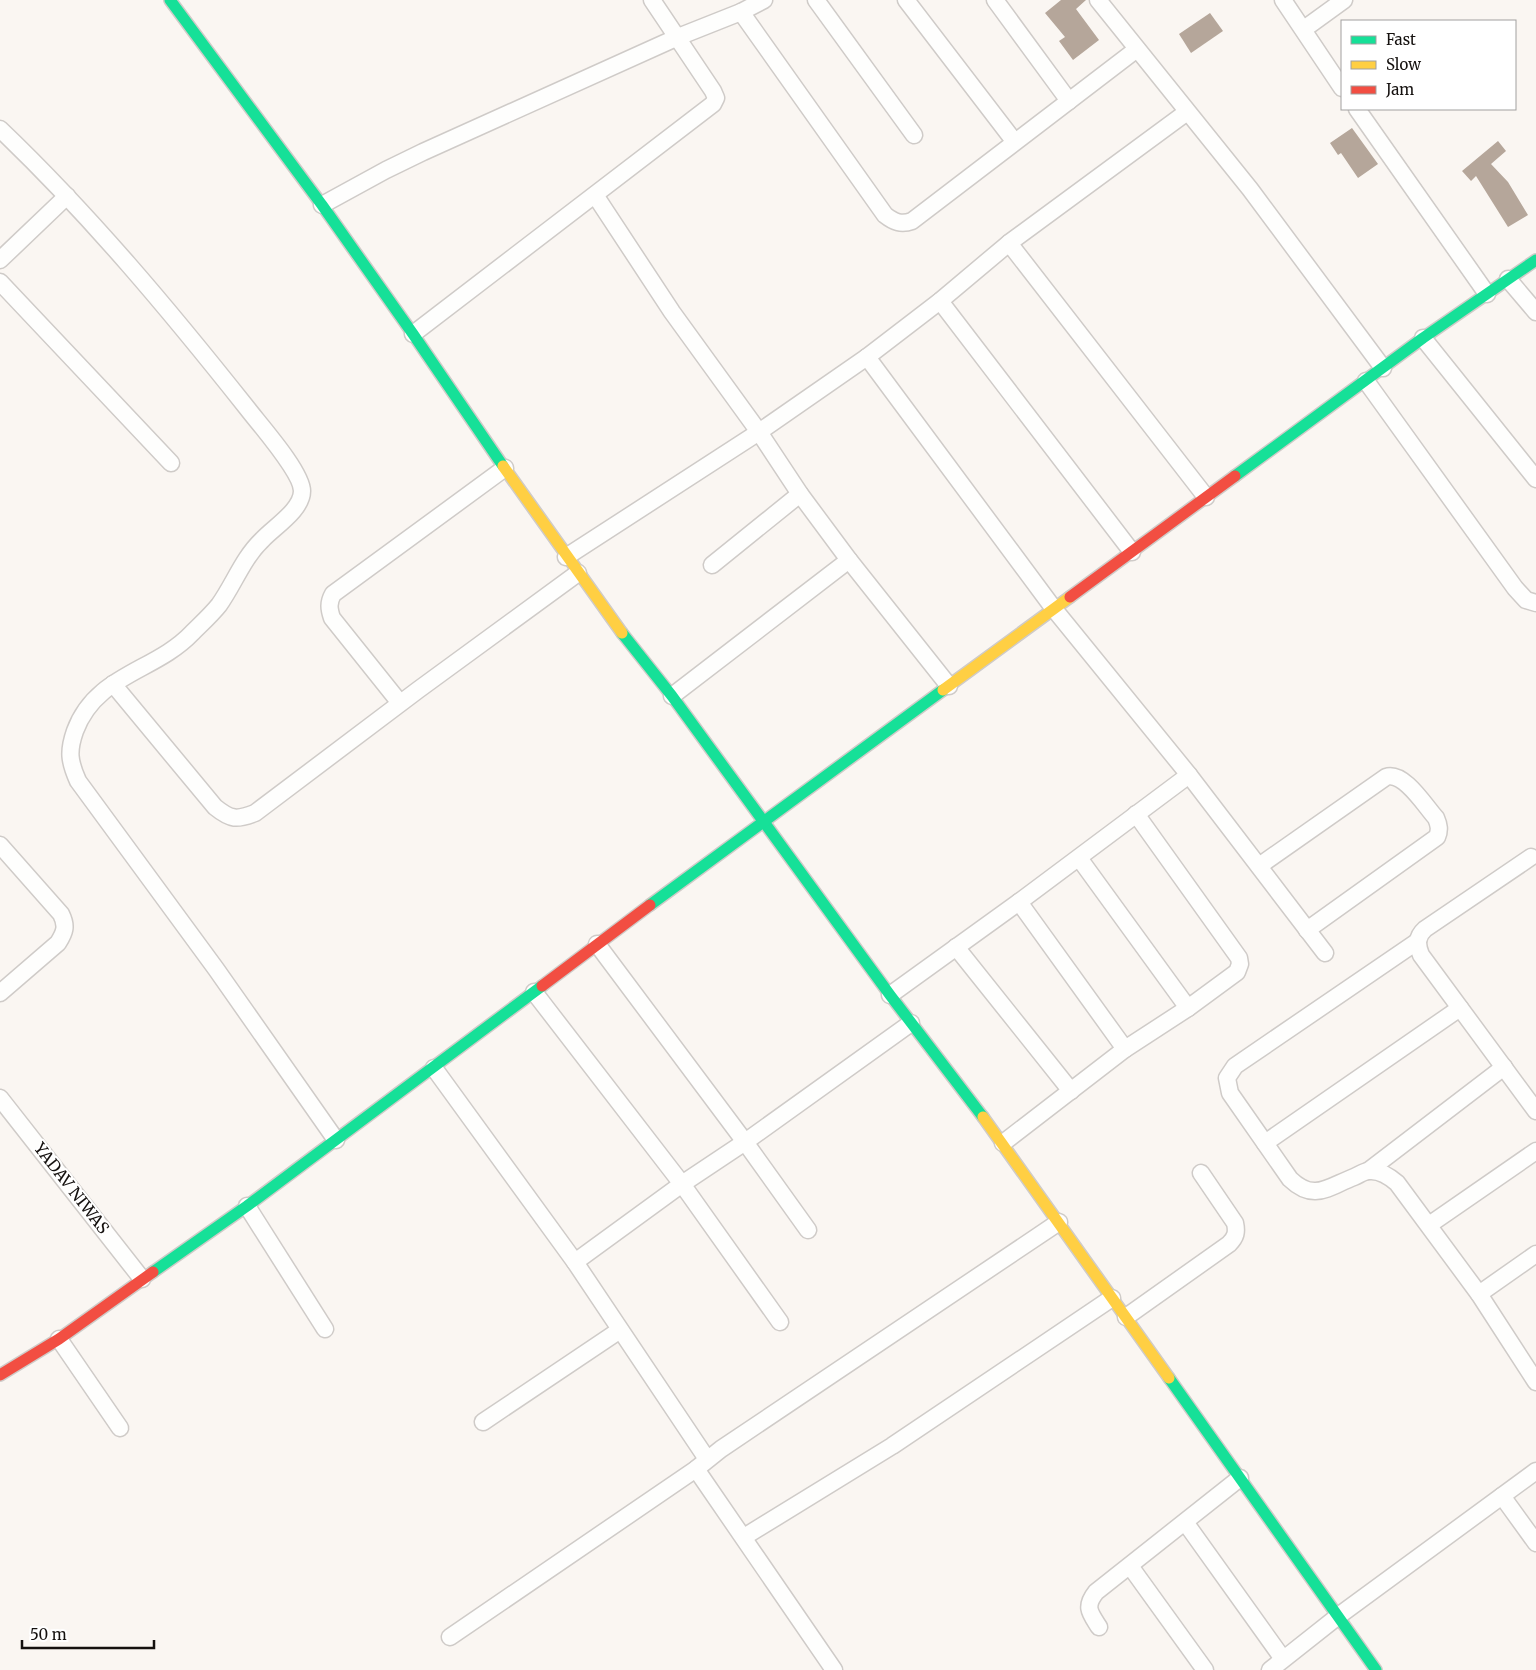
<svg xmlns="http://www.w3.org/2000/svg" width="1536" height="1670" viewBox="0 0 1536 1670" font-family="Merriweather,serif">
	<rect width="100%" height="100%" fill="#faf6f2"/>
	<g fill="#b5a69a">
		<polygon points="1061,0 1086,0 1076,9 1099,40 1073,60 1059,41 1065,37 1045,13"/>
		<polygon points="1210,13 1223,31 1191,53 1179,34"/>
		<polygon points="1352,128 1378,164 1358,178 1341,153 1338,155 1330,143"/>
		<polygon points="1498,141 1506,151 1491,164 1508,182 1528,215 1508,227 1476,176 1471,181 1462,171"/>
	</g>
	<g fill="none" stroke-linecap="round" stroke-linejoin="round">
		<g stroke="#cfcbc8" stroke-width="19">
			<g id="street">
				<polyline points="816,0 914,135"/>
				<polyline points="906,0 1014,141"/>
				<polyline points="995,0 1069,101"/>
				<polyline points="1098,0 1250,189 1383,368"/>
				<polyline points="1283,0 1342,88"/>
				<path d="M741 12 885 215C894 222 901 225 912 221L1137 49"/>
				<polyline points="1304,29 1344,0"/>
				<polyline points="1357,109 1487,294"/>
				<path d="M0 129C90 215 170 311 247 408 260 425 302 472 302 491 302 510 274 527 262 540 243 558 234 584 219 605 211 615 201 624 192 633 155 672 96 674 75 731 68 751 69 761 78 781L216 969 336 1140"/>
				<polyline points="595,195 672,312 759,432 800,494 849,560 949,686"/>
				<polyline points="322,205 386,170 423,152 678,37 741,12 764,0"/>
				<polyline points="1009,243 1206,497"/>
				<polyline points="0,260 67,196"/>
				<polyline points="1508,279 1536,312"/>
				<polyline points="0,282 171,463"/>
				<polyline points="940,301 1132,552"/>
				<polyline points="413,334 713,104 716,98 713,91 652,0"/>
				<polyline points="1423,338 1536,479"/>
				<polyline points="867,357 1054,609 1189,775 1325,953"/>
				<polyline points="1366,381 1515,588 1526,600 1536,603"/>
				<polyline points="566,557 759,432 867,357 940,301 1009,243 1187,112"/>
				<polyline points="712,565 800,494"/>
				<path d="M113 684 215 807C231 820 237 820 255 813L418 690 578 573"/>
				<polyline points="672,696 849,560"/>
				<path d="M400 703 332 618C329 609 328 603 333 594L505 468"/>
				<path d="M0 845 61 914C67 926 65 932 58 943L0 993"/>
				<path d="M1531 857 1425 929C1416 937 1417 945 1421 955L1536 1111"/>
				<polyline points="1079,858 1188,1008"/>
				<path d="M1259 866 1386 777C1404 771 1425 806 1436 818 1439 825 1440 830 1437 837L1307 930"/>
				<polyline points="1019,902 1125,1049"/>
				<path d="M1418 941 1235 1066 1227 1078 1230 1093 1290 1179C1314 1202 1328 1187 1354 1177 1359 1175 1364 1171 1369 1171 1380 1170 1389 1176 1397 1183L1479 1294 1536 1382"/>
				<polyline points="597,944 745,1142 808,1230"/>
				<polyline points="956,947 1071,1091"/>
				<polyline points="534,992 682,1184 780,1322"/>
				<polyline points="890,995 1019,902 1189,775"/>
				<polyline points="434,1068 575,1262 707,1459"/>
				<polyline points="0,1098 142,1279"/>
				<polyline points="1003,1143 1125,1049 1188,1008 1237,972 1240,964 1239,958 1136,814"/>
				<polyline points="1265,1143 1460,1008"/>
				<polyline points="1368,1171 1504,1067"/>
				<polyline points="247,1206 325,1329"/>
				<polyline points="1429,1225 1536,1151"/>
				<polyline points="575,1262 682,1184 745,1142 911,1023"/>
				<polyline points="1479,1294 1536,1254"/>
				<path d="M1126 1317 1229 1244C1236 1237 1237 1232 1235 1223L1201 1173"/>
				<polyline points="59,1339 120,1428"/>
				<polyline points="483,1422 620,1330"/>
				<polyline points="696,1469 834,1670"/>
				<polyline points="1502,1496 1536,1543"/>
				<polyline points="1185,1522 1283,1659"/>
				<polyline points="744,1537 892,1446 1112,1298"/>
				<polyline points="1130,1566 1205,1670"/>
				<path d="M1099 1627C1090 1613 1084 1607 1096 1592L1240 1478"/>
				<polyline points="450,1637 696,1469 721,1449 1059,1222"/>
				<polyline points="1270,1670 1337,1617 1536,1471"/>
			</g>
		</g>
		<g stroke="#cfcbc8" stroke-width="14">
			<g id="fast">
				<polyline points="170,0 322,205 413,334 503,466"/>
				<polyline points="1235,476 1423,338 1536,260"/>
				<polyline points="622,633 672,696 890,995 983,1117"/>
				<polyline points="650,905 943,690"/>
				<polyline points="153,1272 247,1206 542,986"/>
				<polyline points="1169,1378 1376,1670"/>
			</g>
		</g>
		<g stroke="#cfcbc8" stroke-width="14">
			<g id="slow">
				<polyline points="503,466 622,633"/>
				<polyline points="943,690 1070,597"/>
				<polyline points="983,1117 1169,1378"/>
			</g>
		</g>
		<g stroke="#cfcbc8" stroke-width="14">
			<g id="jam">
				<polyline points="1070,597 1235,476"/>
				<polyline points="542,986 650,905"/>
				<polyline points="0,1375 59,1339 153,1272"/>
			</g>
		</g>
		<use href="#street" stroke="#fefefd" stroke-width="16"/>
		<use href="#fast" stroke="#16e098" stroke-width="11"/>
		<use href="#slow" stroke="#ffcf43" stroke-width="11"/>
		<use href="#jam" stroke="#f24e42" stroke-width="11"/>
	</g>
	<g text-anchor="middle" stroke-width="4" stroke-linejoin="round" paint-order="stroke">
		<g font-size="16" fill="#15110f" stroke="#fff">
			<text transform="translate(72 1188) rotate(52)" y="6">YADAV NIWAS</text>
		</g>
	</g>
	<rect x="1341" y="20" width="175" height="90" fill="#ffffff" stroke="#a1a09f"/>
	<rect x="1351" y="36" width="25" height="8" fill="#16e098" stroke="#a1a09f"/>
	<text x="1386" y="45" font-size="15" fill="#15110f">Fast</text>
	<rect x="1351" y="61" width="25" height="8" fill="#ffcf43" stroke="#a1a09f"/>
	<text x="1386" y="70" font-size="15" fill="#15110f">Slow</text>
	<rect x="1351" y="86" width="25" height="8" fill="#f24e42" stroke="#a1a09f"/>
	<text x="1386" y="95" font-size="15" fill="#15110f">Jam</text>
	<path d="M22 1640v8h132v-8" fill="none" stroke="#15110f" stroke-width="2.5"/>
	<text x="30" y="1640" font-size="15" fill="#15110f" stroke="#ffffff" stroke-width="4" paint-order="stroke">50 m</text>
</svg>
